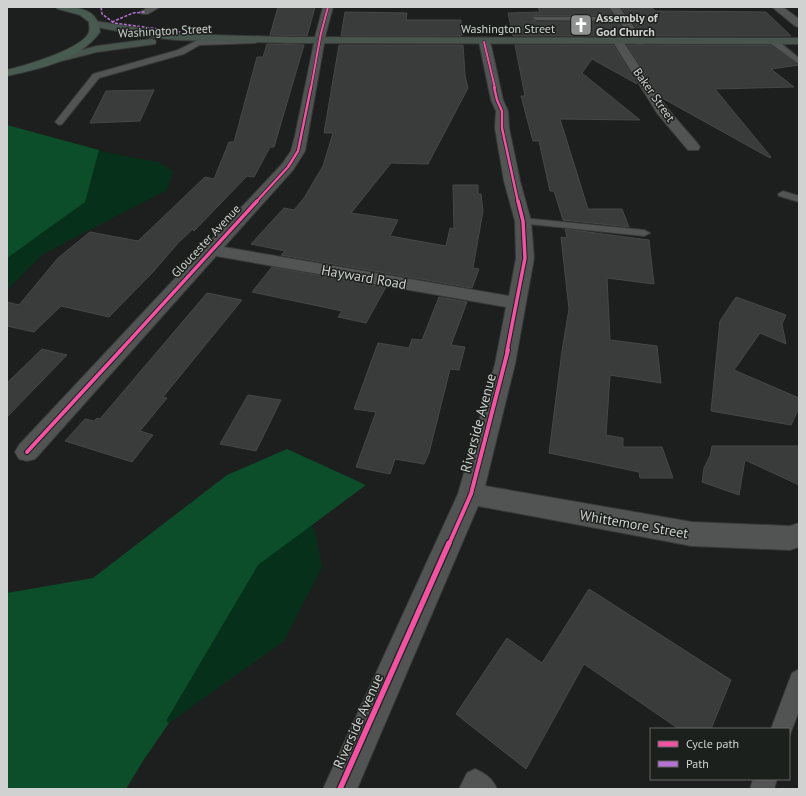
<svg xmlns="http://www.w3.org/2000/svg" width="806" height="796" viewBox="0 0 806 796" font-family="'PT Sans',sans-serif">
	<rect width="100%" height="100%" fill="#1d1f1e"/>
	<g fill="#07301a">
		<polygon points="7,128 109,153 158,162 173,171 167,190 43,254 7,290"/>
		<polygon points="302,505 315,531 322,567 284,641 169,723 87,685 7,702 7,591 122,609"/>
	</g>
	<g fill="#0c4d2a">
		<polygon points="7,125 99,150 85,202 7,258"/>
		<polygon points="287,449 366,485 258,565 166,721 169,723 143,761 126,789 7,789 7,593 93,578 227,475"/>
	</g>
	<g fill="#3a3c3c" stroke="#464747">
		<polygon points="278,7 315,7 307,36 270,35"/>
		<polygon points="538,7 608,7 613,16 534,16 532,18 536,22 618,22 628,36 513,36 508,13 540,12"/>
		<polygon points="621,7 651,7 655,11 766,12 791,36 643,36"/>
		<polygon points="345,12 407,13 406,20 461,20 462,36 341,36"/>
		<polygon points="267,44 304,45 274,147 270,147 254,177 247,176 194,231 193,229 179,242 153,272 109,317 61,306 34,332 7,326 7,302 19,305 58,258 90,232 138,241 205,177 214,179 229,142 234,142 257,57 263,57"/>
		<polygon points="339,45 463,45 465,75 468,88 428,164 391,163 351,213 398,220 390,236 446,246 450,228 454,229 453,185 478,185 478,194 481,194 483,211 473,268 479,269 472,288 281,255 285,251 251,244 284,208 294,210 304,198 323,166 333,133 324,133"/>
		<polygon points="515,45 613,45 637,84 592,59 582,73 640,120 560,119 588,209 622,209 629,227 563,220 554,191 550,191 539,141 533,141 521,96 525,96"/>
		<polygon points="627,45 771,45 799,65 771,69 794,87 715,89 771,157 770,158 662,98"/>
		<polygon points="154,90 140,121 90,123 106,91"/>
		<polygon points="565,229 649,240 654,284 607,278 610,340 657,346 661,383 610,375 606,435 623,438 623,447 662,447 673,478 640,478 639,472 549,453 562,351 569,309 561,237 567,238"/>
		<polygon points="272,267 386,287 366,323 338,317 342,311 252,292"/>
		<polygon points="207,293 242,300 163,397 167,398 140,431 153,435 132,462 65,441 85,419 94,421 97,418 100,419"/>
		<polygon points="439,297 467,302 451,345 465,347 459,370 450,369 429,453 424,464 395,459 390,474 356,467 376,412 354,409 378,343 409,348 412,339 422,340"/>
		<polygon points="736,297 786,315 782,324 786,344 760,333 734,370 799,398 799,408 791,425 711,411 720,321"/>
		<polygon points="42,349 67,355 7,417 7,383"/>
		<polygon points="248,395 281,400 256,451 220,444"/>
		<polygon points="712,446 799,446 799,485 745,460 739,495 702,482 704,468 710,456"/>
		<polygon points="589,589 731,680 711,729 679,729 584,664 526,769 456,714 507,638 542,663"/>
	</g>
	<g fill="none" stroke-linecap="round" stroke-linejoin="round">
		<g stroke="#373938" stroke-width="2">
			<g id="lane">
				<polygon points="534,17 622,17 625,19 622,21 536,20 533,18"/>
				<polygon points="770,39 776,39 799,58 799,64 770,43"/>
				<polygon points="198,40 205,42 184,54 99,78 62,124 59,125 55,122 93,74 178,50"/>
				<polygon points="783,191 799,196 799,202 779,196 778,194"/>
				<polygon points="523,218 644,230 650,233 644,236 519,223 517,221 519,219"/>
				<polygon points="799,669 799,711 789,737 789,729 771,729 792,673"/>
				<path d="M475 769C486 774 492 778 497 789H459L467 773Z"/>
				<polygon points="753,779 777,779 774,789 750,789"/>
			</g>
		</g>
		<g stroke="#373938" stroke-width="2">
			<g id="street">
				<polygon points="148,7 160,7 148,14 142,14 140,12"/>
				<polygon points="323,7 333,7 326,33 305,151 293,170 224,247 509,296 516,258 515,221 504,181 495,128 496,111 491,100 479,42 484,39 488,40 491,45 503,100 508,111 509,128 520,181 531,221 534,258 515,364 485,486 692,522 790,526 799,523 799,547 790,550 692,546 478,506 357,789 323,789 458,494 495,364 506,307 216,256 35,459 27,461 19,459 15,452 19,445 282,164 291,151 295,136 316,33"/>
				<polygon points="609,7 619,7 645,42 644,44 636,44"/>
				<polygon points="772,7 783,7 799,19 799,27 795,26"/>
				<polygon points="618,39 622,40 667,108 698,144 700,147 698,150 688,150 657,113 613,42"/>
			</g>
		</g>
		<g stroke="#373938" stroke-width="2">
			<polygon id="secondary" points="252,38 257,41 256,43 201,45 196,42 201,39"/>
		</g>
		<g stroke="#373938" stroke-width="2">
			<g id="primary">
				<polygon points="95,21 176,34 288,37 799,38 799,44 288,43 176,40 149,37 91,26 90,24 91,22"/>
				<polygon points="151,39 155,40 156,42 155,44 97,52 46,65 40,62 42,60 97,46"/>
			</g>
		</g>
		<g stroke="#373938" stroke-width="2">
			<path id="highway" d="M56 7C76 7 98 7 100 32 80 60 40 69 7 76V70C24 66 83 49 89 32 90 29 89 25 89 22L80 15 58 9Z"/>
		</g>
		<use href="#lane" fill="#525453" fill-rule="evenodd"/>
		<use href="#street" fill="#525453" fill-rule="evenodd"/>
		<use href="#secondary" fill="#525453" fill-rule="evenodd"/>
		<use href="#primary" fill="#48554e" fill-rule="evenodd"/>
		<use href="#highway" fill="#485b51" fill-rule="evenodd"/>
		<g stroke="#b673d3" stroke-width="1.5" stroke-dasharray="3 1.5" stroke-linecap="butt">
			<polyline points="97,7 101,7 102,14 114,23 181,32"/>
			<polyline points="112,22 133,13 145,12"/>
		</g>
		<g stroke="#1c201d" stroke-width="3">
			<g id="cycleway-far4">
				<polyline points="484,42 495,88"/>
				<polyline points="311,88 321,33 328,7"/>
			</g>
		</g>
		<g stroke="#1c201d" stroke-width="4">
			<g id="cycleway-far3">
				<polyline points="494,87 497,100 502,111 502,128 518,202"/>
				<polyline points="256,202 288,167 298,151 311,87"/>
			</g>
		</g>
		<g stroke="#1c201d" stroke-width="5.5">
			<g id="cycleway-far2">
				<polyline points="120,351 257,201"/>
				<polyline points="507,351 525,258 523,221 518,201"/>
			</g>
		</g>
		<g stroke="#1c201d" stroke-width="6">
			<g id="cycleway-far1">
				<polyline points="27,452 121,350"/>
				<polyline points="449,544 471,494 508,350"/>
			</g>
		</g>
		<g stroke="#1c201d" stroke-width="8">
			<polyline id="cycleway" points="340,789 449,543"/>
		</g>
		<use href="#cycleway-far4" stroke="#f153a3" stroke-width="2"/>
		<use href="#cycleway-far3" stroke="#f153a3" stroke-width="2.5"/>
		<use href="#cycleway-far2" stroke="#f153a3" stroke-width="3.5"/>
		<use href="#cycleway-far1" stroke="#f153a3" stroke-width="4"/>
		<use href="#cycleway" stroke="#f153a3" stroke-width="5.5"/>
	</g>
	<defs>
		<g id="church-square" transform="scale(1.15)"><rect x="-9" y="-9" width="18" height="18" rx="4" fill="#919392" stroke="#1c201d"/><path d="M-1.2-6h2.4v3.5h3.3v2.4h-3.3V6h-2.4V-.1h-3.3v-2.4h3.3Z" fill="#fff"/></g>
	</defs>
	<g fill-rule="evenodd">
		<use href="#church-square" x="581" y="25"/>
	</g>
	<g text-anchor="middle" stroke-width="3" stroke-linejoin="round" paint-order="stroke">
		<g font-size="12" font-weight="bold" fill="#cfd2d0" stroke="#1c201d" text-anchor="start">
			<text x="596" y="22">Assembly of<tspan x="596" dy="14">God Church</tspan></text>
		</g>
		<g font-size="12" fill="#cfd2d0" stroke="#1c201d">
			<text x="508" y="33">Washington Street</text>
			<text transform="translate(165 31) rotate(-3)" y="4">Washington Street</text>
			<text transform="translate(654 95) rotate(55)" y="4">Baker Street</text>
			<text transform="translate(206 241) rotate(-47)" y="4">Gloucester Avenue</text>
		</g>
		<g font-size="14" fill="#cfd2d0" stroke="#1c201d">
			<text transform="translate(364 277) rotate(10)" y="5">Hayward Road</text>
			<text transform="translate(478 423) rotate(-75)" y="5">Riverside Avenue</text>
			<text transform="translate(634 524) rotate(10)" y="5">Whittemore Street</text>
			<text transform="translate(358 721) rotate(-66)" y="5">Riverside Avenue</text>
		</g>
	</g>
	<rect width="806" height="796" fill="none" stroke="#cfd2d0" stroke-width="16"/>
	<rect x="650" y="728" width="140" height="52" fill="#1c201d" stroke="#646765"/>
	<rect x="658" y="741" width="20" height="6" fill="#f153a3" stroke="#646765"/>
	<text x="686" y="748" font-size="12" fill="#cfd2d0">Cycle path</text>
	<rect x="658" y="761" width="20" height="6" fill="#b673d3" stroke="#646765"/>
	<text x="686" y="768" font-size="12" fill="#cfd2d0">Path</text>
</svg>
